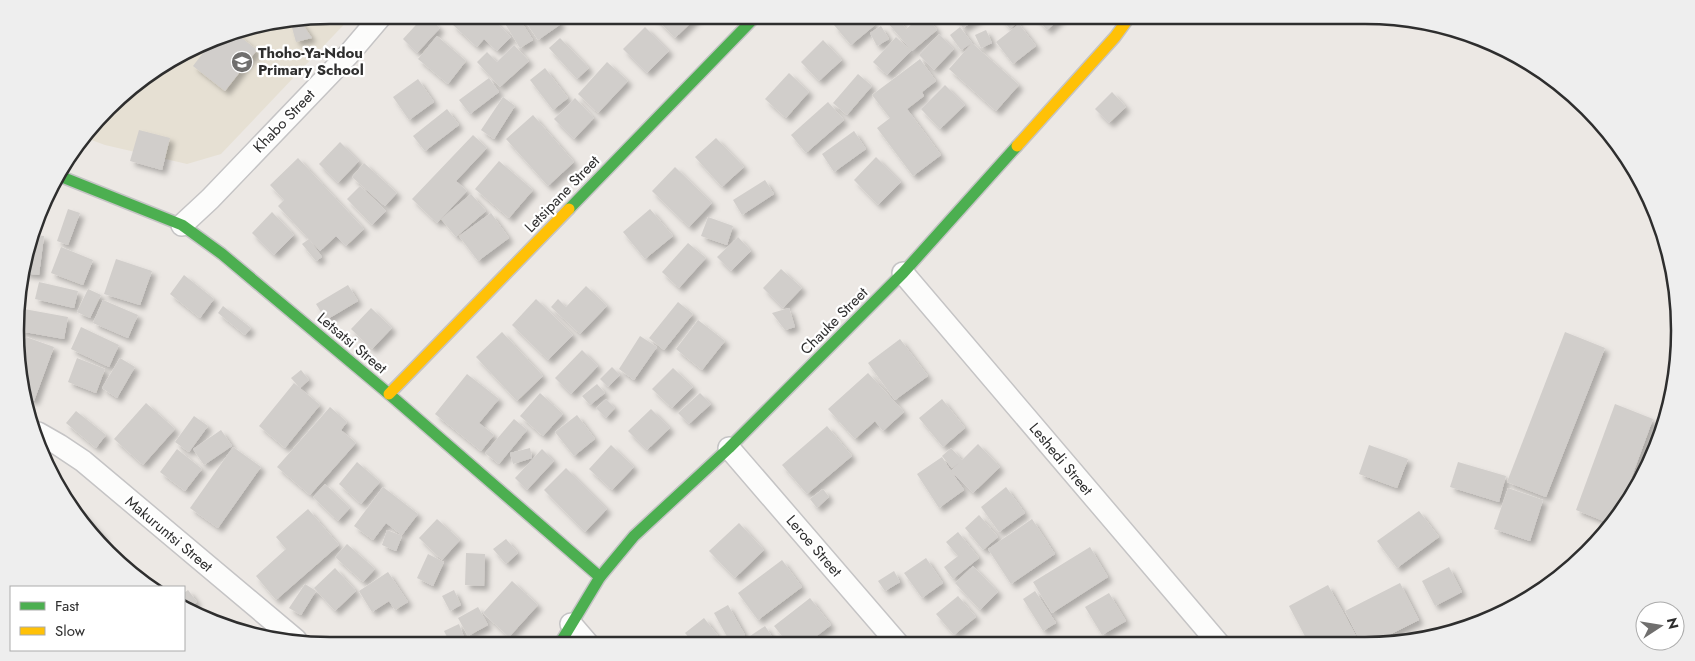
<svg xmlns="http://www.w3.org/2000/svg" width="1695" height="661" viewBox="0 0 1695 661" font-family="Jost,sans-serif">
	<defs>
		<filter id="shadow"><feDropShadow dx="4.5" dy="4.5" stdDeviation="2.5" flood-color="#0004"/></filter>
	</defs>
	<rect width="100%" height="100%" fill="#ece8e4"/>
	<polygon fill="#e6e0d3" points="330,15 353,15 221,154 187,164 105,145 86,138 123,93 229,32"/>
	<g fill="#d1cecb" filter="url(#shadow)">
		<polygon points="425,15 440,28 417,53 403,39"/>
		<polygon points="461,15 489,15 511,37 497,51 484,39 477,47 452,24"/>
		<polygon points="514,15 517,15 533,40 520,48 504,22"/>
		<polygon points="521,15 555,15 561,24 538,40"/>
		<polygon points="653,15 699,15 675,38"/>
		<polygon points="845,15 867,15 875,25 851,45 834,25"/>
		<polygon points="895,15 906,29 923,15 925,15 937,30 912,51 887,22"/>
		<polygon points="954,15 983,15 963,28"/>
		<polygon points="999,15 1013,15 1018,22 1010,29"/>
		<polygon points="1034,15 1064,15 1047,30"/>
		<polygon points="301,22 312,38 296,42 291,24"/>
		<polygon points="1019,24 1036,46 1013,64 996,42"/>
		<polygon points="881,26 889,39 877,46 870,33"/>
		<polygon points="645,27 669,51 647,73 623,49"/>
		<polygon points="960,27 972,43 961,50 950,35"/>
		<polygon points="986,30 992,43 981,48 975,35"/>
		<polygon points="233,31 257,50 225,91 193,66 212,41"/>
		<polygon points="939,34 954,49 934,70 919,55"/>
		<polygon points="437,36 466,61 448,84 418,59"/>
		<polygon points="896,37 911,51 887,75 873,62"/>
		<polygon points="560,38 589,68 577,79 549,48"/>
		<polygon points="823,40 842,60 819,81 801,62"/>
		<polygon points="972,43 1019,85 996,111 949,69"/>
		<polygon points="514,45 529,61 500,87 477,62 487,52 497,62"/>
		<polygon points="920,59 936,81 922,92 924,96 907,109 941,155 913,176 877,128 890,118 872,95"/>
		<polygon points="607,62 628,81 598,113 578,94"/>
		<polygon points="545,68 568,98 553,110 530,80"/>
		<polygon points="789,73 809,92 786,118 765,99"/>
		<polygon points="858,74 872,86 847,115 833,103"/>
		<polygon points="489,78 499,92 470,114 459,100"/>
		<polygon points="418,79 434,102 409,120 393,97"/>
		<polygon points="945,85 965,105 940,129 921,109"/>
		<polygon points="1112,92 1126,107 1109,123 1095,109"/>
		<polygon points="503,97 515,106 494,139 481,130"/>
		<polygon points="575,98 594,118 574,139 554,119"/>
		<polygon points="828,102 844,120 806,153 791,135"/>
		<polygon points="447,109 459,125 425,151 413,136"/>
		<polygon points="533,115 574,162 548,186 506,139"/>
		<polygon points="139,130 170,138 162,170 130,161"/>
		<polygon points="854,131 866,149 834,172 822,154"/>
		<polygon points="473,135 487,148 456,181 467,191 437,223 412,199"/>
		<polygon points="716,138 744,167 722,187 695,157"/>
		<polygon points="340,142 359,161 338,183 319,164"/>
		<polygon points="876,157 901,182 878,205 854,180"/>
		<polygon points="298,158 364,229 346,246 336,236 320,251 278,206 284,200 270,185"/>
		<polygon points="499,161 533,190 509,218 475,189"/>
		<polygon points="364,163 397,193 385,206 352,177"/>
		<polygon points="675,167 712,203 689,227 652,191"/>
		<polygon points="765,180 774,194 742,215 733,200"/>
		<polygon points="360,186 386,211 372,225 347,199"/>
		<polygon points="471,194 486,211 456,237 441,219"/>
		<polygon points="68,209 80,213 68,245 57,241"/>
		<polygon points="650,209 673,236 645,259 623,232"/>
		<polygon points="272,212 294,235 274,255 252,233"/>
		<polygon points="491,213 509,238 478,261 459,236"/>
		<polygon points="708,217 733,226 727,245 701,236"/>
		<polygon points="36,235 44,236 39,275 23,273"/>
		<polygon points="738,237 751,251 731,271 717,257"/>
		<polygon points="309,239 322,257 316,261 302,244"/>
		<polygon points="688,243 706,258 679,288 662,272"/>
		<polygon points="61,247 93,260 83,285 51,273"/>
		<polygon points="116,259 152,271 140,305 104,294"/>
		<polygon points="781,269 802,288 783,308 763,288"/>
		<polygon points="184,275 214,299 200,318 170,294"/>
		<polygon points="39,282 78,291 74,308 35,299"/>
		<polygon points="348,285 358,301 326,320 316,304"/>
		<polygon points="586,286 607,306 580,334 551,307 558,299 566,307"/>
		<polygon points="88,289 101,295 90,318 77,312"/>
		<polygon points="536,299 573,335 548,360 512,325"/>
		<polygon points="103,300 138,315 128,338 93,323"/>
		<polygon points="678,302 693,314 664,350 649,338"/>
		<polygon points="223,306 251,328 245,335 218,313"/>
		<polygon points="371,308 392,328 372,349 351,329"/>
		<polygon points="789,308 795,327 785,330 772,313"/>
		<polygon points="24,309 68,317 64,339 19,331"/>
		<polygon points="698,320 725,341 702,370 676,349"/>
		<polygon points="81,327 119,345 109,367 71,349"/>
		<polygon points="502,332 543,376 517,401 476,357"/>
		<polygon points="1565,332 1605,348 1546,497 1507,482"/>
		<polygon points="640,336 657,347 634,380 619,369"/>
		<polygon points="26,337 54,347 34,401 23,397 21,392 21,382 24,374 20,373 20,354"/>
		<polygon points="900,339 928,376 895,400 868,363"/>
		<polygon points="582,350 598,366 571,394 555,378"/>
		<polygon points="77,358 105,369 96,393 68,382"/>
		<polygon points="120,358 135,367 117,398 102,388"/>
		<polygon points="612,367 620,375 608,387 600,379"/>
		<polygon points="673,368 693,387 672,408 652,389"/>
		<polygon points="301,370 309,380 300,388 291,378"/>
		<polygon points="868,373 904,412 883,431 875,421 855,439 828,409"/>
		<polygon points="467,374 499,399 479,423 494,435 481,451 435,414"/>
		<polygon points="294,383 320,405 285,448 259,426"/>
		<polygon points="597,384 605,393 590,405 582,396"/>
		<polygon points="540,393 563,414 543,436 520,416"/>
		<polygon points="700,393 711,404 689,424 678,413"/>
		<polygon points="606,399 615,408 606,418 596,408"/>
		<polygon points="942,399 965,428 943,447 919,418"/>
		<polygon points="146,403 175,429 143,465 114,439"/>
		<polygon points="1615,404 1653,419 1617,517 1611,524 1576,510"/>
		<polygon points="330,407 347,422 341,430 356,443 310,495 277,467"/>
		<polygon points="651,409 670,428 647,450 628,431"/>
		<polygon points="76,411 106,435 96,448 66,423"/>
		<polygon points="577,415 595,439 574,456 555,432"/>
		<polygon points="194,416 208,426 189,452 175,442"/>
		<polygon points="514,419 527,430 499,464 485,453"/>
		<polygon points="827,426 852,456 807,494 782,465"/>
		<polygon points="221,430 232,446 204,465 193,449"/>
		<polygon points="978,444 1000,467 973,493 951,471 964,490 939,508 917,474 942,457 951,471 959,463 952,468 942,456 951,448 962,460"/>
		<polygon points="611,445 634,467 612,490 589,469"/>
		<polygon points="1369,445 1408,459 1397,488 1359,474"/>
		<polygon points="233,447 261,467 218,528 190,508"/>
		<polygon points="530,448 532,458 513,464 510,453"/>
		<polygon points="177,449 202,469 185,491 160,472"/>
		<polygon points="542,449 554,461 527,490 515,478"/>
		<polygon points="357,462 380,482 361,504 339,484"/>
		<polygon points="1458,462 1506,476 1499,502 1450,487"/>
		<polygon points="566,468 607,509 585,532 544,490"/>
		<polygon points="325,484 350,508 338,521 313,497"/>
		<polygon points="383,487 418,514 402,535 386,523 373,540 354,526"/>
		<polygon points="1006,487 1025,513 999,532 981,507"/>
		<polygon points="1508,488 1543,500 1530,541 1494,529"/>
		<polygon points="823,489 829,497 817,508 810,499"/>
		<polygon points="79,509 104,537 100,540 75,513"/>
		<polygon points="308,509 339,545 276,600 256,576 286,549 276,537"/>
		<polygon points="1419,511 1439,537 1397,568 1377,541"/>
		<polygon points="979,515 998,537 983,550 965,528"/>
		<polygon points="437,519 460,540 442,560 419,538"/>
		<polygon points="1032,519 1055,554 1011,584 988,549"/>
		<polygon points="739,523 764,550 735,578 709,551"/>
		<polygon points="387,530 402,536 396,551 382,545"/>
		<polygon points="958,532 979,558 953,579 944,567 958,556 946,542"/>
		<polygon points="506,539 518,553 506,564 493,549"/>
		<polygon points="347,544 375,569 363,582 335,557"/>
		<polygon points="1090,547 1108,577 1052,613 1033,582"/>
		<polygon points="466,553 485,554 484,586 465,585"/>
		<polygon points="428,554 444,562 433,586 417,578"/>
		<polygon points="926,558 943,583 922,598 904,573"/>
		<polygon points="782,560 802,587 758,620 738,593"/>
		<polygon points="973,566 998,592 980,610 955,583"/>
		<polygon points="1449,567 1462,592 1435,606 1422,581"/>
		<polygon points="335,568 356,591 335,611 314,588"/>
		<polygon points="894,571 900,582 885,591 878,581"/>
		<polygon points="388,572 408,602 395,610 389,601 372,612 359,591"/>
		<polygon points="512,581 538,605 509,637 483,613"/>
		<polygon points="1400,583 1419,620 1373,643 1361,643 1345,611"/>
		<polygon points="305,584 316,591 301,615 289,608"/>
		<polygon points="1328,585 1360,643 1309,644 1289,606"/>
		<polygon points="188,590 197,602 189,608 184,605 184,593"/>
		<polygon points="454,590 461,605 450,611 442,596"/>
		<polygon points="1035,591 1056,623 1043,631 1023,599"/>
		<polygon points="1109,593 1126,621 1102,635 1085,607"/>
		<polygon points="958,596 976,617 954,635 936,614"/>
		<polygon points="810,598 831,625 805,645 771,645 782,636 774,626"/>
		<polygon points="728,605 745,635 731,644 714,613"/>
		<polygon points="478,607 488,625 468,636 458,618"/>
		<polygon points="704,618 725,645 695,645 685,633"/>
		<polygon points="228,621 235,630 222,625"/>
		<polygon points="459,624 464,637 450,643 444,631"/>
		<polygon points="765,626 773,638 762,645 755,645 750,636"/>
		<polygon points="663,639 668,645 656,645"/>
	</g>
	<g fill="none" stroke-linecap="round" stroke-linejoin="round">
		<g stroke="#c5c4c5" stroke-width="24">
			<g id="street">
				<polyline points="182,225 210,199 348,55 382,15"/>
				<polyline points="903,273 1219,644"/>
				<polyline points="38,433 59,445 83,461 296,640"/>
				<polyline points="729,448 899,645"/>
				<polyline points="571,624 589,645"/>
			</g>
		</g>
		<g stroke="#c5c4c5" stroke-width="14">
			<g id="fast">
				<polyline points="57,175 182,225 222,254 389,394 600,577"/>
				<polyline points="569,209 757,15"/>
				<polyline points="559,645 600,577 634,536 729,448 903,273 1017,146"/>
			</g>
		</g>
		<g stroke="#c5c4c5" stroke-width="14">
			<g id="slow">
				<polyline points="1017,146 1115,37 1131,15"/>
				<polyline points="389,394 569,209"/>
			</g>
		</g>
		<use href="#street" stroke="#fcfcfb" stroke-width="21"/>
		<use href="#fast" stroke="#4caf50" stroke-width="11"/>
		<use href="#slow" stroke="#ffc107" stroke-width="11"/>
	</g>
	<defs>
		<g id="school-disc" transform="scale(1.125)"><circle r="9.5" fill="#706f6e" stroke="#fff"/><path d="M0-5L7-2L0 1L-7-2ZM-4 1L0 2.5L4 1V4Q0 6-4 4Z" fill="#fff"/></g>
	</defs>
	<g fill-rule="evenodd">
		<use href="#school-disc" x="242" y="62"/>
	</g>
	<g text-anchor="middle" stroke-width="4.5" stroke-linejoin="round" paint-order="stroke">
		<g font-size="15" font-weight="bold" fill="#2e2e2e" stroke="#fff" text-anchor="start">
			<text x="258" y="58">Thoho-Ya-Ndou<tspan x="258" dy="17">Primary School</tspan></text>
		</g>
		<g font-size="15" fill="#2e2e2e" stroke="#fff">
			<text transform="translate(284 121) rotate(-46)" y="5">Khabo Street</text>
			<text transform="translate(562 194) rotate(-46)" y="5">Letsipane Street</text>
			<text transform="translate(834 321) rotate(-45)" y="5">Chauke Street</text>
			<text transform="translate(352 343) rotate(40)" y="5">Letsatsi Street</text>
			<text transform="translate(1061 459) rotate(50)" y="5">Leshedi Street</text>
			<text transform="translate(169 534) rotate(40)" y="5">Makuruntsi Street</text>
			<text transform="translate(814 546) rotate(49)" y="5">Leroe Street</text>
		</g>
	</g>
	<path d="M0 0H1695V661H0ZM330 24H1365A306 306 0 0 1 1671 330V331A306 306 0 0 1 1365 637H330A306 306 0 0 1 24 331V330A306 306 0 0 1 330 24Z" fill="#eee" fill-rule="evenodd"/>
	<path fill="none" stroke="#2e2e2e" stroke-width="2.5" d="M330 24H1365A306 306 0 0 1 1671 330V331A306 306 0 0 1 1365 637H330A306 306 0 0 1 24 331V330A306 306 0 0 1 330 24Z"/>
	<rect x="10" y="586" width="175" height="65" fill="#ffffff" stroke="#ababab"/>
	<rect x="20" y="602" width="25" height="8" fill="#4caf50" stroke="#ababab"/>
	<text x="55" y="611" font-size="15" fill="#2e2e2e">Fast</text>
	<rect x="20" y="627" width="25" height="8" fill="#ffc107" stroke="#ababab"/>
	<text x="55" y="636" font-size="15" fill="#2e2e2e">Slow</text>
	<g transform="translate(1660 626) rotate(78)"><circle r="24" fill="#ffffff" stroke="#ababab"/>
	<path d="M0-4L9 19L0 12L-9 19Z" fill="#706f6e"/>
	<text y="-8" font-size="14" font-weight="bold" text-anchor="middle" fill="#2e2e2e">N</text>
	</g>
</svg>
